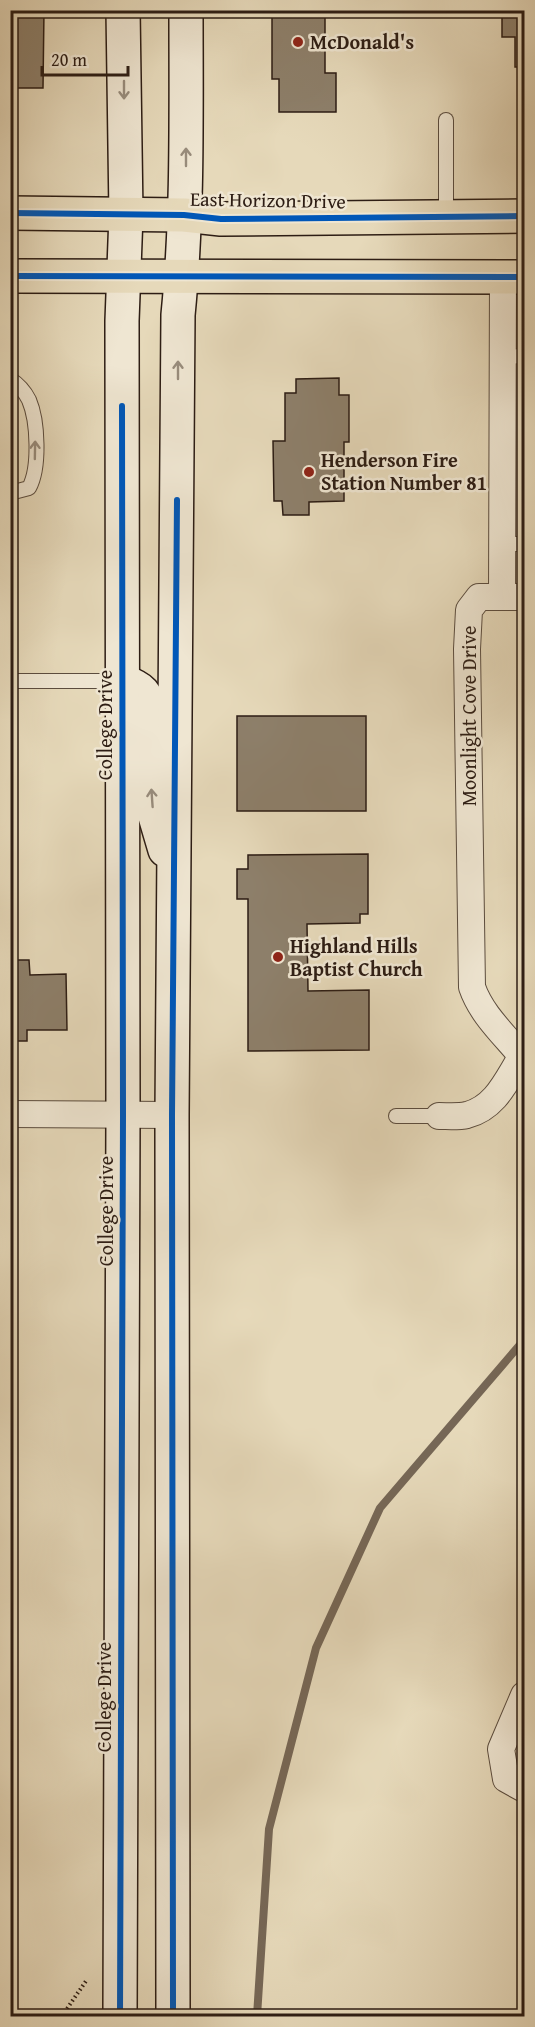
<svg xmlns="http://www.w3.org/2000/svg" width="535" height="2027" viewBox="0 0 535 2027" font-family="'Gentium Book Plus',serif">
	<rect width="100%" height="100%" fill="#e6d9ba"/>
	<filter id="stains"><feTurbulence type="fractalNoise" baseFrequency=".00333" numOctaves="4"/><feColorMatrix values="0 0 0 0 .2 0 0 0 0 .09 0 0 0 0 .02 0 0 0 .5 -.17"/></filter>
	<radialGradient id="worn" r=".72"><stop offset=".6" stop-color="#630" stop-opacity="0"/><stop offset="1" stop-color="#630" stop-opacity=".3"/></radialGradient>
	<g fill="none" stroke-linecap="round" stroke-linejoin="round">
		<polyline stroke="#766756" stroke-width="8" points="257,2016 269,1829 316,1648 380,1508 524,1340"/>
	</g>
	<g fill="#8d7f6a" stroke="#2d1d14" stroke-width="1.5">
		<polygon points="10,10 44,10 43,88 10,88"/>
		<polygon points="272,10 325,10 325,73 336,73 336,112 279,112 279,79 272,79"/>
		<polygon points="502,10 524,10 524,67 515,67 515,37 502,37"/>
		<polygon points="339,378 339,395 349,395 349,442 344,442 344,501 309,502 309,515 283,515 282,501 274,501 273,441 285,441 285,393 296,393 296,379"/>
		<rect x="237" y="716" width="129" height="95"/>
		<polygon points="368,854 368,914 360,914 360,923 307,924 308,991 369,990 369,1050 248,1051 248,899 237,899 237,869 248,869 248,855"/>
		<polygon points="10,960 29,960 30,975 66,974 67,1030 27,1030 27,1041 10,1041"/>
	</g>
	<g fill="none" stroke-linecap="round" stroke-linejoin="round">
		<g stroke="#5b4c3e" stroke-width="16">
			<g id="service">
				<polyline points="446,120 446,217"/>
				<polyline points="503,357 524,356"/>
				<path d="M10 379C18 384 25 392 29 400 38 421 40 468 29 488L10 493"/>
				<polyline points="502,544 524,544"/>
				<polyline points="10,681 122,681"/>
				<polyline points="396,1116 439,1116"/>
			</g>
		</g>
		<g stroke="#5b4c3e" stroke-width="28">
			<g id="minor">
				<polyline points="502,597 503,277"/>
				<path d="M524 597H479L469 610 467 649 472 987C482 1016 506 1036 524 1059"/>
				<polyline points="10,1114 172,1115"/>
				<path d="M439 1116C448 1116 458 1117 467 1115 498 1107 508 1076 524 1053"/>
				<polyline points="524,1695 501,1749 506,1779 524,1789"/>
			</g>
		</g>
		<g stroke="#2d1d14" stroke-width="36">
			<g id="secondary">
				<path d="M122 681C143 688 146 692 152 714V806L165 850"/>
				<polyline points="120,2016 123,1116 122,321 126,215 123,10"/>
				<path d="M173 2016 172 1115 178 315C188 214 186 112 186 10"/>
			</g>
		</g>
		<g stroke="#2d1d14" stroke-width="36">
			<g id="primary">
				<polyline points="10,213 184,215 221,219 524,216"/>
				<polyline points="10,276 524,277"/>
			</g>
		</g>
		<polyline stroke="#2d1d14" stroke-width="4" stroke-dasharray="1.5 3" stroke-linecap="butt" points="62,2016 86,1981"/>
		<use href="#service" stroke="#efe6d2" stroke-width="14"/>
		<use href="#minor" stroke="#efe6d2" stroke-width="26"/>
		<use href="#secondary" stroke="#efe6d2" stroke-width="33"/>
		<use href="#primary" stroke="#e6d9ba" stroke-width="33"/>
		<g stroke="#efe6d2" stroke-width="10">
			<g id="cycleway">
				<polyline points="10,213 184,215 221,219 524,216"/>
				<polyline points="10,276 524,277"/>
				<polyline points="120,2016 123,1116 122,406"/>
				<polyline points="173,2016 172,1115 177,500"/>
			</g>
		</g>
		<use href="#cycleway" stroke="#0057b8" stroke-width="6"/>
	</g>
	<defs><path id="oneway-shaft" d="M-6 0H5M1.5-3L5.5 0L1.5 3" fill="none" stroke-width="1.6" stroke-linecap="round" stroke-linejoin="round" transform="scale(1.5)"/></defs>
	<g stroke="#988c7c">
		<use href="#oneway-shaft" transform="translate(124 90) rotate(90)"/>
		<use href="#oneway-shaft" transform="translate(186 157) rotate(-90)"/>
		<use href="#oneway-shaft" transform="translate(178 370) rotate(-90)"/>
		<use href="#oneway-shaft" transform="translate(35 450) rotate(-89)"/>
		<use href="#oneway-shaft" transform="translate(152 798) rotate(-94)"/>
	</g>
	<g fill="#8f2418" stroke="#efe6d2" stroke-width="2">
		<circle cx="298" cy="42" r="6"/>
		<circle cx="309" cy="472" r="6"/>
		<circle cx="278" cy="957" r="6"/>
	</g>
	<g text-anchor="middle" stroke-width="5" stroke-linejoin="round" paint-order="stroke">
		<g font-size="20" font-weight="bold" fill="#2d1d14" stroke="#efe6d2" text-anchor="start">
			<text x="310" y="49">McDonald's</text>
			<text x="321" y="467">Henderson Fire<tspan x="321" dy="23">Station Number 81</tspan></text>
			<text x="290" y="953">Highland Hills<tspan x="290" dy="23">Baptist Church</tspan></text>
		</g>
		<g font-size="20" fill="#2d1d14" stroke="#efe6d2">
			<text transform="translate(268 200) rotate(1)" y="7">East Horizon Drive</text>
			<text transform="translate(469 716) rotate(-90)" y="7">Moonlight Cove Drive</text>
			<text transform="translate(105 725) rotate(-90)" y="7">College Drive</text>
			<text transform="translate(106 1211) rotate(-90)" y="7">College Drive</text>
			<text transform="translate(104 1697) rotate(-90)" y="7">College Drive</text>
		</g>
	</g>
	<rect width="535" height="2027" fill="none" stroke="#e6d9ba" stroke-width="36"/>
	<rect x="12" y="12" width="511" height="2003" fill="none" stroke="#2d1d14" stroke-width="3"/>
	<rect x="18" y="18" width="499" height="1991" fill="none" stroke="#2d1d14" stroke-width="1.5"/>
	<path d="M42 66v9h86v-9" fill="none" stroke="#2d1d14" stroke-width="3"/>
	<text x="51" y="66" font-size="18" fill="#2d1d14" stroke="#efe6d2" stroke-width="4.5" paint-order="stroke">20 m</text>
	<rect width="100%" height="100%" filter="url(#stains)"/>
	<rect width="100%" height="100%" fill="url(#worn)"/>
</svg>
